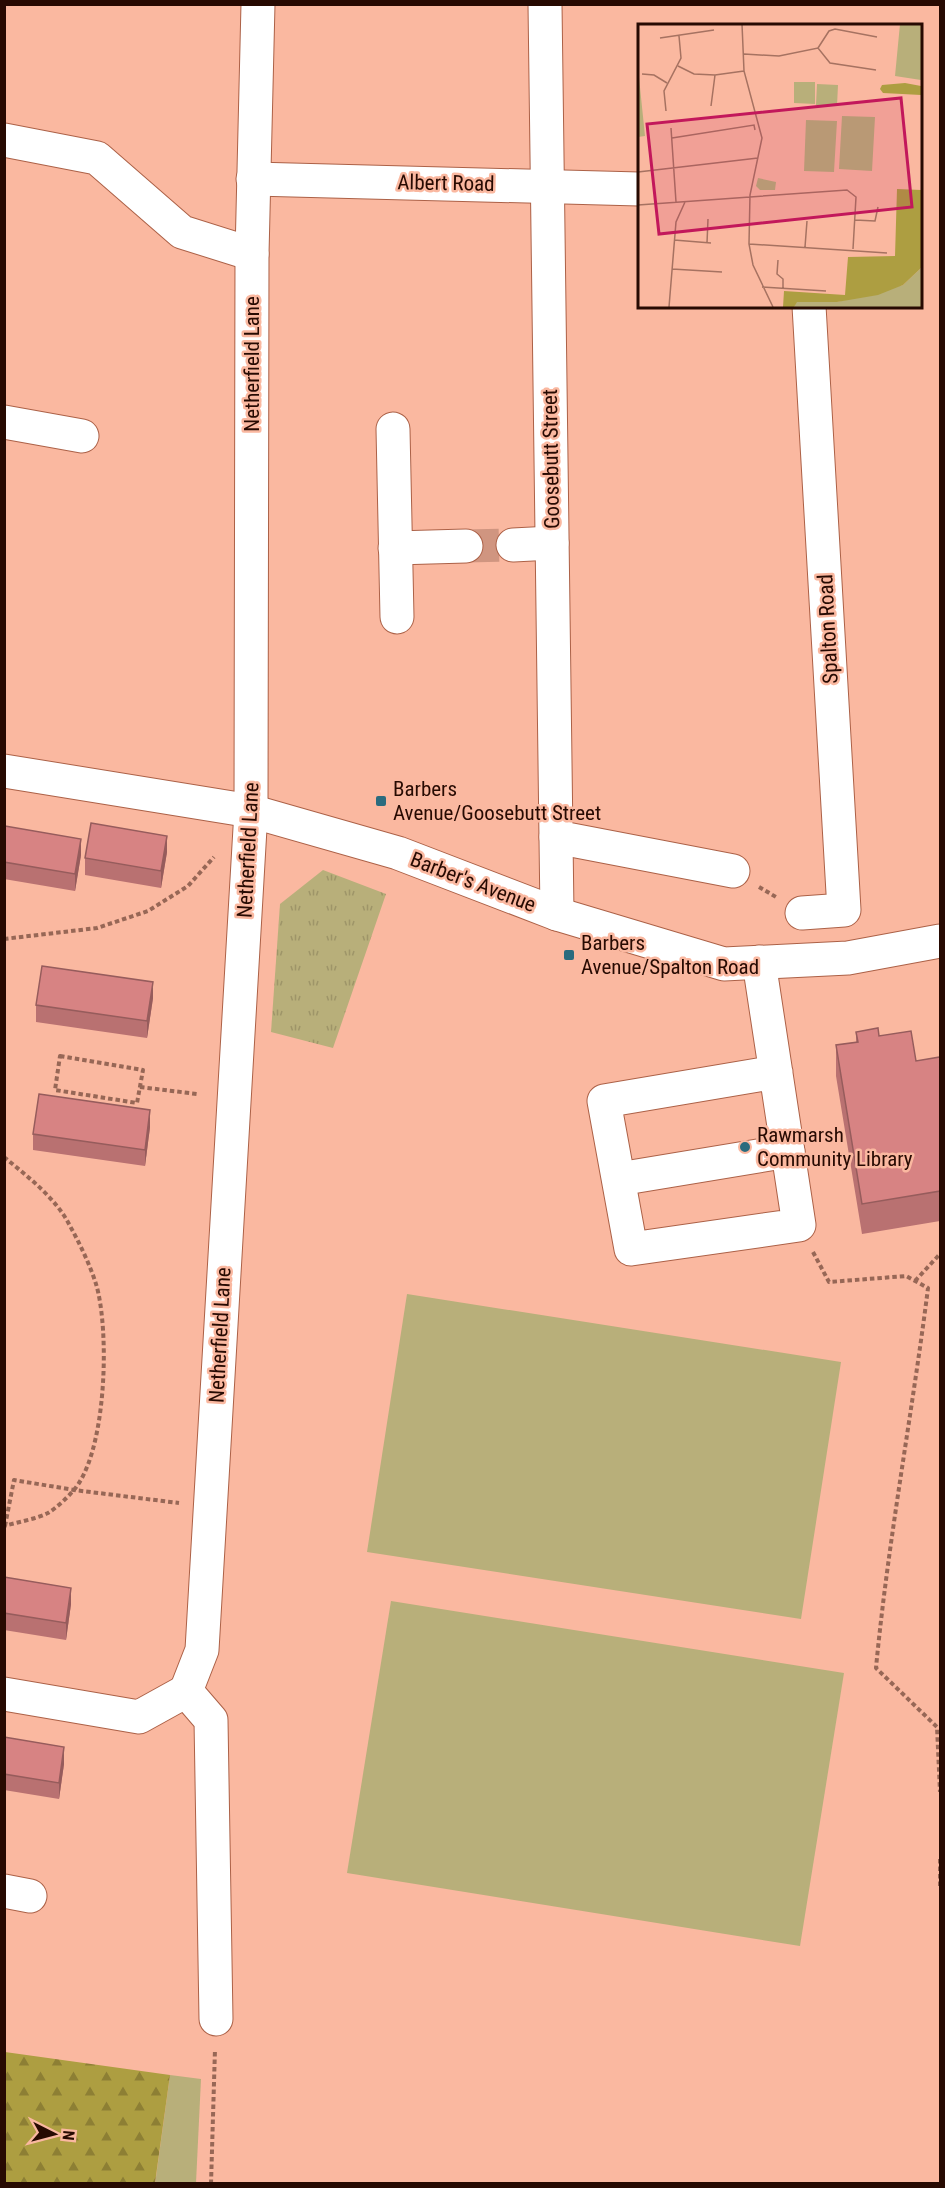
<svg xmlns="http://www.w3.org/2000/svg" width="945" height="2188" viewBox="0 0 945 2188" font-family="'Roboto Condensed',sans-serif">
	<defs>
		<pattern id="forest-firs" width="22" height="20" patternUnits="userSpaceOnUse" patternTransform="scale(1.5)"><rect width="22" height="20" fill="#ad9e41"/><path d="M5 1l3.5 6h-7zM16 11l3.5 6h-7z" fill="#8d7f34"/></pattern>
		<pattern id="park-tufts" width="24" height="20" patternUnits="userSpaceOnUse" patternTransform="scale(1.5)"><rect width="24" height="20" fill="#b8af7a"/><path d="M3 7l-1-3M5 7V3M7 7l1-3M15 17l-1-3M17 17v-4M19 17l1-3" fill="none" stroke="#9e9568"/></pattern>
	</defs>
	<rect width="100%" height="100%" fill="#fab8a0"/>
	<g fill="#b8af7a">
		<polygon points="407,1294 841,1362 801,1619 367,1552"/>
		<polygon points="391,1601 844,1673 800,1946 347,1873"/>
		<polygon points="170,2075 201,2079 196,2183 155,2184"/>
	</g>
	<polygon fill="url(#forest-firs)" points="5,2052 170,2075 155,2183 5,2183"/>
	<polygon fill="url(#park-tufts)" points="323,870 386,894 333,1048 271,1032 280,904"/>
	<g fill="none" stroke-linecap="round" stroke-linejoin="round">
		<polyline stroke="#d09580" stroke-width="33" stroke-dasharray="33 16" stroke-linecap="butt" points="466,546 513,545"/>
		<g stroke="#ac6147" stroke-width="35">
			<g id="minor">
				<polyline points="545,4 557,914"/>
				<polyline points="4,140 97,158 182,232 252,254"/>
				<polyline points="253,179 639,189"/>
				<polyline points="4,422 82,436"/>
				<polyline points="393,429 397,617"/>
				<polyline points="513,545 552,543"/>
				<polyline points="395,548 466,546"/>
				<polyline points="4,771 251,811 398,853 557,914 724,964 848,958 940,941"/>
				<polyline points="556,837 733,871"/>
				<polyline points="802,913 844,910 809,306"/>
				<path d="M759 962C773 1050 786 1138 799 1225L631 1249 604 1101 776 1072"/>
				<polyline points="619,1179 788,1151"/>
				<polyline points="186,1691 202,1650 251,811 252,254 258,4"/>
				<polyline points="186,1691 211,1720 216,2019"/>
				<polyline points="4,1694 139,1717 186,1691"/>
				<polyline points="4,1891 30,1896"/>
			</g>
		</g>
		<g stroke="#976756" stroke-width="4" stroke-dasharray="4.5 3" stroke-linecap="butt">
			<polyline points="759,887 776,897"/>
			<polyline points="4,939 97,928 148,911 188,886 214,857"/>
			<polygon points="60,1056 143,1070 137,1103 55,1090"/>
			<polyline points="140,1087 197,1094"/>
			<path d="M4 1157C28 1177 56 1198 70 1226 80 1244 90 1265 96 1284 110 1330 107 1456 72 1492 66 1499 56 1508 48 1513 36 1519 18 1522 4 1526"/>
			<path d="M813 1252 829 1282 906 1276 928 1288C912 1415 888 1541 876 1668L937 1727 940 1792"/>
			<polyline points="915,1281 940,1254"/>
			<polyline points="5,1526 14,1480 74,1490 179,1503"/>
			<polyline points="940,1859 940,1888"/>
			<polyline points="211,2184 215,2049"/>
		</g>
		<use href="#minor" stroke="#fff" stroke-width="33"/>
	</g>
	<g fill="#b97171">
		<polygon points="5,826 81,855 75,891 4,879"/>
		<polygon points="167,852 161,888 85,875 85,858"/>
		<polygon points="153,998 147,1038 36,1022 36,1005"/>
		<polygon points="856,1032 916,1061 940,1057 940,1221 862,1234 836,1076 836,1045 856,1042"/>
		<polygon points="150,1127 145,1166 33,1150 33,1134"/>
		<polygon points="4,1577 71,1604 66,1640 4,1630"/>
		<polygon points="4,1737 64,1764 59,1799 4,1790"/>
	</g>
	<g fill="#965c5c">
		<polygon points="167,836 167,852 161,888 161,871"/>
		<polygon points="81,839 81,855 75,891 75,874"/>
		<polygon points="153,982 153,998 147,1038 147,1021"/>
		<polygon points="150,1110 150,1127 145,1166 145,1150"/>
		<polygon points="71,1588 71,1604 66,1640 66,1623"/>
		<polygon points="64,1747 64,1764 59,1799 59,1783"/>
	</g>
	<g fill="#d78383" stroke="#965c5c" stroke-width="1.5">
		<polygon points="91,823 167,836 161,871 85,858"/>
		<polygon points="5,826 81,839 75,874 4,862"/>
		<polygon points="42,966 153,982 147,1021 36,1005"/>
		<polygon points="878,1028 879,1036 911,1031 916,1061 940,1057 940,1191 862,1204 836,1045 858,1042 856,1032"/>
		<polygon points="39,1094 150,1110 145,1150 33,1134"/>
		<polygon points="4,1577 71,1588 66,1623 4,1613"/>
		<polygon points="4,1737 64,1747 59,1783 4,1774"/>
	</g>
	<g fill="#2a6b7e" stroke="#fab8a0" stroke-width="2">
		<rect x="375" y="795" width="12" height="12" rx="3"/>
		<rect x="563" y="949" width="12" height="12" rx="3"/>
		<circle cx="745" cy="1147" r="6"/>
	</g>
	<g text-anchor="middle" stroke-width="5" stroke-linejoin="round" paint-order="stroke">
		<g font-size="21" fill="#270a02" stroke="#fab8a0">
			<text transform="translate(446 183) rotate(1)" y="7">Albert Road</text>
			<text transform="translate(252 364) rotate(-90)" y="7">Netherfield Lane</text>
			<text transform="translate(551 459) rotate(-91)" y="7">Goosebutt Street</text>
			<text transform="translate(828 629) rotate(-93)" y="7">Spalton Road</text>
			<text transform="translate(248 850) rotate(-87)" y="7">Netherfield Lane</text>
			<text transform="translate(473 882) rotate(21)" y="7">Barber's Avenue</text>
			<text transform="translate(220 1335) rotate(-87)" y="7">Netherfield Lane</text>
		</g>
		<g font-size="21" fill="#270a02" stroke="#fab8a0" text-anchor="start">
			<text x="393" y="796">Barbers<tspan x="393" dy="24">Avenue/Goosebutt Street</tspan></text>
			<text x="581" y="950">Barbers<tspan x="581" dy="24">Avenue/Spalton Road</tspan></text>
			<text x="757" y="1142">Rawmarsh<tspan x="757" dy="24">Community Library</tspan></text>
		</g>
	</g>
	<g transform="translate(638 24)">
		<rect width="284" height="284" fill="#fab8a0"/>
		<path d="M262 0H283V56L257 52ZM0 44 7 112 0 113ZM156 58H177V80L156 79ZM179 60 200 61 199 82 178 81ZM204 92 237 93 234 147 201 145ZM168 96 199 97 196 148 166 147ZM283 244V283H156L158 278H199L265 261Z" fill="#b8af7a"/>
		<path d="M267 59 283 62V71L245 69 242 65 244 61ZM259 165 283 166V244L265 261 240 271 199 278H159L156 283H145L146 267 207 271 210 233 257 232Z" fill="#ad9e41"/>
		<path d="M120 154 138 158 137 166H122L118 162Z" fill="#b8af7a"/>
		<path fill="none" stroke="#a67261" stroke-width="1.5" d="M104 0 106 47 124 114 112 171 111 220 115 241 135 283M22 14 76 6M180 24 191 7 197 5 239 13M106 30 141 32 180 24 192 39 238 46M40 42 56 50 77 51 106 47M4 50 16 51 29 59M73 82 77 51M28 87 26 67 43 34 41 12M33 104 38 178M34 114 116 101 117 106M0 148 120 134M0 181 209 166 218 173 215 225M217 196 237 197 240 183M36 216 73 219M69 219 70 195M111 220 249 229M167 223 169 197M140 236 139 250 145 255V264M34 245 84 248M124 263 188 267M31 283 38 198 47 178"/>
		<path fill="#c2185b" fill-opacity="0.15" stroke="#c2185b" stroke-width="3" d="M263 74 274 183 21 210 9 100Z"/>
		<rect width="284" height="284" fill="none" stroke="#270a02" stroke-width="3"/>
	</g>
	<rect width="945" height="2188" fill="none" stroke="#270a02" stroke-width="12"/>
	<g transform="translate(54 2134) rotate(96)" stroke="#fab8a0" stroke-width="4.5" paint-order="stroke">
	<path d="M0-4.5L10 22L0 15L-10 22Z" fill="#270a02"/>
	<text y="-9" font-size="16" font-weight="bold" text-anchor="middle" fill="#270a02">N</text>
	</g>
</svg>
